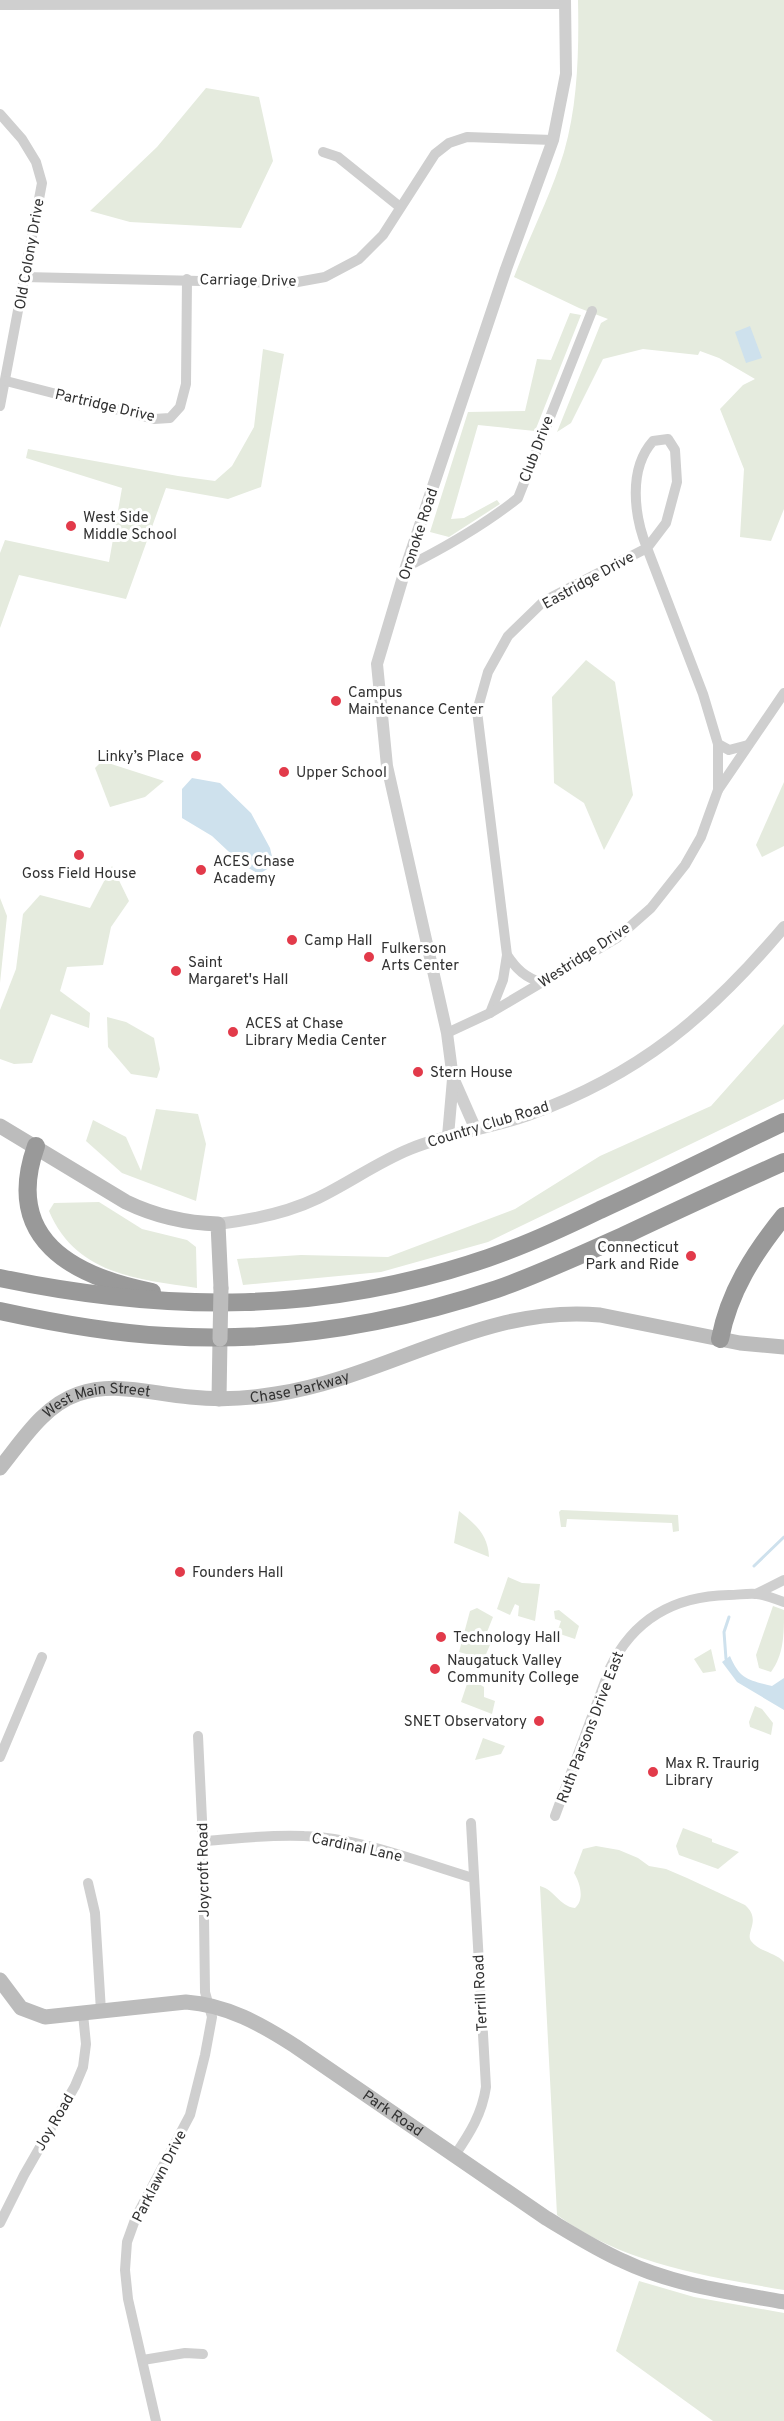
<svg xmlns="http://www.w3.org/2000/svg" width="784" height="2421" viewBox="0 0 784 2421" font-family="Overpass,sans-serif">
	<rect width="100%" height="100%" fill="#fff"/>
	<g fill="#e5ebde">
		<path d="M578 0H784V509L771 541 740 537 744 469 720 409 743 385 755 379 719 358 700 351 698 355 643 349 603 359 571 423 557 432 601 323 608 319 579 308 514 277C530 235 551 195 564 152 578 104 579 50 578 0Z"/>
		<polygon points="206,88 259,97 273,161 241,228 130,222 90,211 157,147"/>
		<polygon points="570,313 581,315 535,431 478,425 451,519 464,518 497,500 500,504 449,537 430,532 468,412 525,411 537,359 551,360"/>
		<polygon points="263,349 284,354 261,487 228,499 166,488 126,599 19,575 0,628 0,553 5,540 109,562 122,488 26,458 28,449 178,476 215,481 232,466 254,427"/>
		<polygon points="586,660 615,682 633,795 604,850 584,803 554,783 552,697"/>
		<polygon points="102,761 164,781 145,797 110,807 95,768"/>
		<polygon points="784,782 784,846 762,857 756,845"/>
		<polygon points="112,866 129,901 111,927 103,965 67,967 60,991 90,1013 89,1028 51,1014 32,1063 14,1064 0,1059 0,1010 16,969 23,914 40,895 90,908"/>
		<polygon points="0,898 7,916 0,983"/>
		<polygon points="107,1017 126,1022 154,1038 160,1069 157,1078 131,1074 108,1047"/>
		<polygon points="784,1024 784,1099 488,1242 381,1272 243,1285 237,1259 301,1255 388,1257 515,1209 600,1156 711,1106"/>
		<polygon points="156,1109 198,1114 206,1144 196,1201 122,1173 86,1141 93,1120 126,1137 141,1171"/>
		<path d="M99 1202 142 1229 187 1240 196 1247 197 1288C138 1279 76 1275 49 1211L54 1203Z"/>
		<polygon points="561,1510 678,1515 679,1531 673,1532 672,1523 567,1519 566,1527 561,1527 559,1512"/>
		<path d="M459 1511C475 1524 488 1534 489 1557L454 1543Z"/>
		<polygon points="508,1577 522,1583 540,1584 535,1621 518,1616 519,1606 515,1604 510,1615 497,1609"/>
		<path d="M773 1606 784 1610C784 1634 784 1654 771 1672L759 1668 756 1655Z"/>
		<polygon points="477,1608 493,1617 485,1637 492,1640 484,1659 459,1652 470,1611"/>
		<polygon points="559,1610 579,1626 575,1639 557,1633 561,1621 555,1619 554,1611"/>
		<polygon points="711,1649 716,1671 703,1673 694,1659"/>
		<polygon points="469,1678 484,1687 484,1697 495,1701 492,1714 461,1702"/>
		<polygon points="755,1706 762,1709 773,1723 771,1735 750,1727 749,1722"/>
		<polygon points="483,1738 505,1746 501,1754 475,1760"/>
		<polygon points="683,1828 712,1839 712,1842 739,1852 718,1869 679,1855 676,1846"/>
		<path d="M596 1846 619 1850 638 1858 649 1866 666 1869 687 1878 745 1905C762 1920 745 1932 751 1941 759 1952 775 1952 784 1962V2290C705 2276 624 2264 557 2215L540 1886C555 1890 559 1906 575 1908 585 1899 580 1883 574 1873L583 1849Z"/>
		<polygon points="639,2281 694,2297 784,2313 784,2421 713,2421 616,2351"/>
	</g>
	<g fill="#cee1ed">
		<polygon points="750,326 762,358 746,363 735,332"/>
		<polygon points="192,778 220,783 251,813 270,848 274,865 259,874 243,865 212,836 182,818 182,789"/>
		<path d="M730 1656C740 1680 749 1680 772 1686L784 1678V1710L737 1682 722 1662Z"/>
	</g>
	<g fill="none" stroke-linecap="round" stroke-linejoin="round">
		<g stroke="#cee1ed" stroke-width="3">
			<polyline points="754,1566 784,1537"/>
			<polyline points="726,1659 724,1632 729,1617"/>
		</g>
		<g stroke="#cfcfcf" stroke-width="10">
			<polyline points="0,114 22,139 36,162 42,183 0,406"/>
			<polyline points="323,152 338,157 400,207"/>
			<polyline points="24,277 292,283 325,277 359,259 383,235 435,154 449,143 467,137 553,140"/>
			<polyline points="6,381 154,419 170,418 180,407 186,384 187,279"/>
			<path d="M406 567C446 547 483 526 518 498L592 311"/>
			<polyline points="718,790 784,693"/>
			<path d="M542 983C525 977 517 970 507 955L477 711 488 672 508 636 544 601 647 548 666 523 677 482 675 450 668 439 653 441C628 469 634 516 647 548L703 694 718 744 729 750 748 745"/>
			<polyline points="490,1013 503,980 507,955"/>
			<polyline points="447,1033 490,1013 617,938 651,908 685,865 701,837 718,790 718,744"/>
			<polyline points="756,1594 784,1580"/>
			<polyline points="0,1757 42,1657"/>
			<path d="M555 1816 610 1668C634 1618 675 1596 729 1595 738 1595 748 1593 757 1594 766 1595 775 1599 784 1602"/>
			<path d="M203 1841C236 1839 271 1834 304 1836 361 1838 419 1862 473 1878"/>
			<polyline points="88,1883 95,1913 101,2011"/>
			<path d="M455 2155C470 2133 482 2114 486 2087L471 1823"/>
			<polyline points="0,2223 24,2175 75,2086 83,2067 86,2044 83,2014"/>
			<polyline points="143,2360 185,2353 203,2354"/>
			<polyline points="156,2421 128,2299 125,2270 127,2242 136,2217 190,2115 205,2055 212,2017 205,1992 203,1841 198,1736"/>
		</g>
		<g stroke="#cfcfcf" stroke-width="12">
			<polyline points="0,4 565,3"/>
			<polyline points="454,1080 476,1130"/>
			<polyline points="448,1136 453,1079 447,1033 387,766 377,664 406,567 506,269 553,140 566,74 565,0"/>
			<path d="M218 1224C252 1220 287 1213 318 1198 349 1183 378 1162 410 1149 448 1133 489 1129 528 1115 639 1075 709 1016 784 927"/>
		</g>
		<g stroke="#bcbcbc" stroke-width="15">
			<path d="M0 1126 126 1202C155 1216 185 1223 218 1224L221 1288"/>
			<polyline points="219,1399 220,1339"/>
			<path id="s1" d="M0 1468C22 1441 43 1406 78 1394 116 1381 152 1394 190 1397 219 1400 247 1399 276 1394 387 1377 484 1304 600 1315L740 1343 784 1347"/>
			<path id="s2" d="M0 1980 21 2008 45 2017 186 2002C227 2005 261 2024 295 2046L546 2218C571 2233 596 2249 623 2261 673 2285 730 2292 784 2302"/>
		</g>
		<g stroke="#999" stroke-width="18">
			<path d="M36 1146C3 1239 72 1276 152 1292"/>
			<path d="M0 1278C167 1313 324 1314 488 1258 526 1245 563 1228 600 1210 662 1182 723 1151 784 1122"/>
			<path d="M0 1311C55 1323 110 1333 166 1336 278 1343 392 1324 497 1289 540 1274 582 1254 623 1236 676 1211 730 1186 784 1162"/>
			<path d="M720 1339C729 1292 754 1253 784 1216"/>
		</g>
		<polyline stroke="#bcbcbc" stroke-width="15" points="220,1339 221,1288"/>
	</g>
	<g fill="#e23a4a" stroke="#fff" stroke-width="2">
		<circle cx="71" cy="526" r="6"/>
		<circle cx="336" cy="701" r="6"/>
		<circle cx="196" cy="756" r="6"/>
		<circle cx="284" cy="772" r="6"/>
		<circle cx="79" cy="855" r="6"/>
		<circle cx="201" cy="870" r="6"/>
		<circle cx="292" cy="940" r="6"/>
		<circle cx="369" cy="957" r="6"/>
		<circle cx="176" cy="971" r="6"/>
		<circle cx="233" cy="1032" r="6"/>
		<circle cx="418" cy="1072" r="6"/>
		<circle cx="691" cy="1256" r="6"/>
		<circle cx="180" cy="1572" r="6"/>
		<circle cx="441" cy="1637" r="6"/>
		<circle cx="435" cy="1669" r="6"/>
		<circle cx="539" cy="1721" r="6"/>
		<circle cx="653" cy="1772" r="6"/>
	</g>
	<g text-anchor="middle" stroke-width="6" stroke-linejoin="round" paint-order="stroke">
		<g font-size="15" fill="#323232" stroke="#fff">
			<text transform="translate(29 254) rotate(-80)" y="5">Old Colony Drive</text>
			<text transform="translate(248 280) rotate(1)" y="5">Carriage Drive</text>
			<text transform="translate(105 405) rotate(13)" y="5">Partridge Drive</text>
			<text transform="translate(536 449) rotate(-69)" y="5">Club Drive</text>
			<text transform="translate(418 534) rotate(-72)" y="5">Oronoke Road</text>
			<text transform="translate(588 580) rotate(-29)" y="5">Eastridge Drive</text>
			<text transform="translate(584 955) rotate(-33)" y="5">Westridge Drive</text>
			<text transform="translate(488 1124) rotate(-17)" y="5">Country Club Road</text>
			<text dy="5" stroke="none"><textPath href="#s1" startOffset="333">Chase Parkway</textPath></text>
			<text dy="5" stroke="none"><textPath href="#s1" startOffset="126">West Main Street</textPath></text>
			<text transform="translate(590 1727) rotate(-69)" y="5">Ruth Parsons Drive East</text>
			<text transform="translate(357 1847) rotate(12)" y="5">Cardinal Lane</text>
			<text transform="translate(203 1870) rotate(-91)" y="5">Joycroft Road</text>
			<text transform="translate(480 1993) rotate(-93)" y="5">Terrill Road</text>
			<text dy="5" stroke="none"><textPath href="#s2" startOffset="440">Park Road</textPath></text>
			<text transform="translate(54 2122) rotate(-60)" y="5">Joy Road</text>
			<text transform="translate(159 2176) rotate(-63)" y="5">Parklawn Drive</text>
		</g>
		<g font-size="15" fill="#323232" stroke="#fff" text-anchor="start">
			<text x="83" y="522">West Side<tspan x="83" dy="17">Middle School</tspan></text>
			<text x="348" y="697">Campus<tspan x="348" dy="17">Maintenance Center</tspan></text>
			<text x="184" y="761" text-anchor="end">Linky’s Place</text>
			<text x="296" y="777">Upper School</text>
			<text x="213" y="866">ACES Chase<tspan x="213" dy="17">Academy</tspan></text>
			<text x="79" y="878" text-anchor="middle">Goss Field House</text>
			<text x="304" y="945">Camp Hall</text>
			<text x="381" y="953">Fulkerson<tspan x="381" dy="17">Arts Center</tspan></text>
			<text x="188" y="967">Saint<tspan x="188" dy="17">Margaret's Hall</tspan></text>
			<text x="245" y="1028">ACES at Chase<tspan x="245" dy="17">Library Media Center</tspan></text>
			<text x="430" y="1077">Stern House</text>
			<text x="679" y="1252" text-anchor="end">Connecticut<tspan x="679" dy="17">Park and Ride</tspan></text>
			<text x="192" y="1577">Founders Hall</text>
			<text x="453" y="1642">Technology Hall</text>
			<text x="447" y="1665">Naugatuck Valley<tspan x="447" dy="17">Community College</tspan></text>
			<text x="527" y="1726" text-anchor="end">SNET Observatory</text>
			<text x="665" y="1768">Max R. Traurig<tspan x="665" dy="17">Library</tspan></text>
		</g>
	</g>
</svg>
